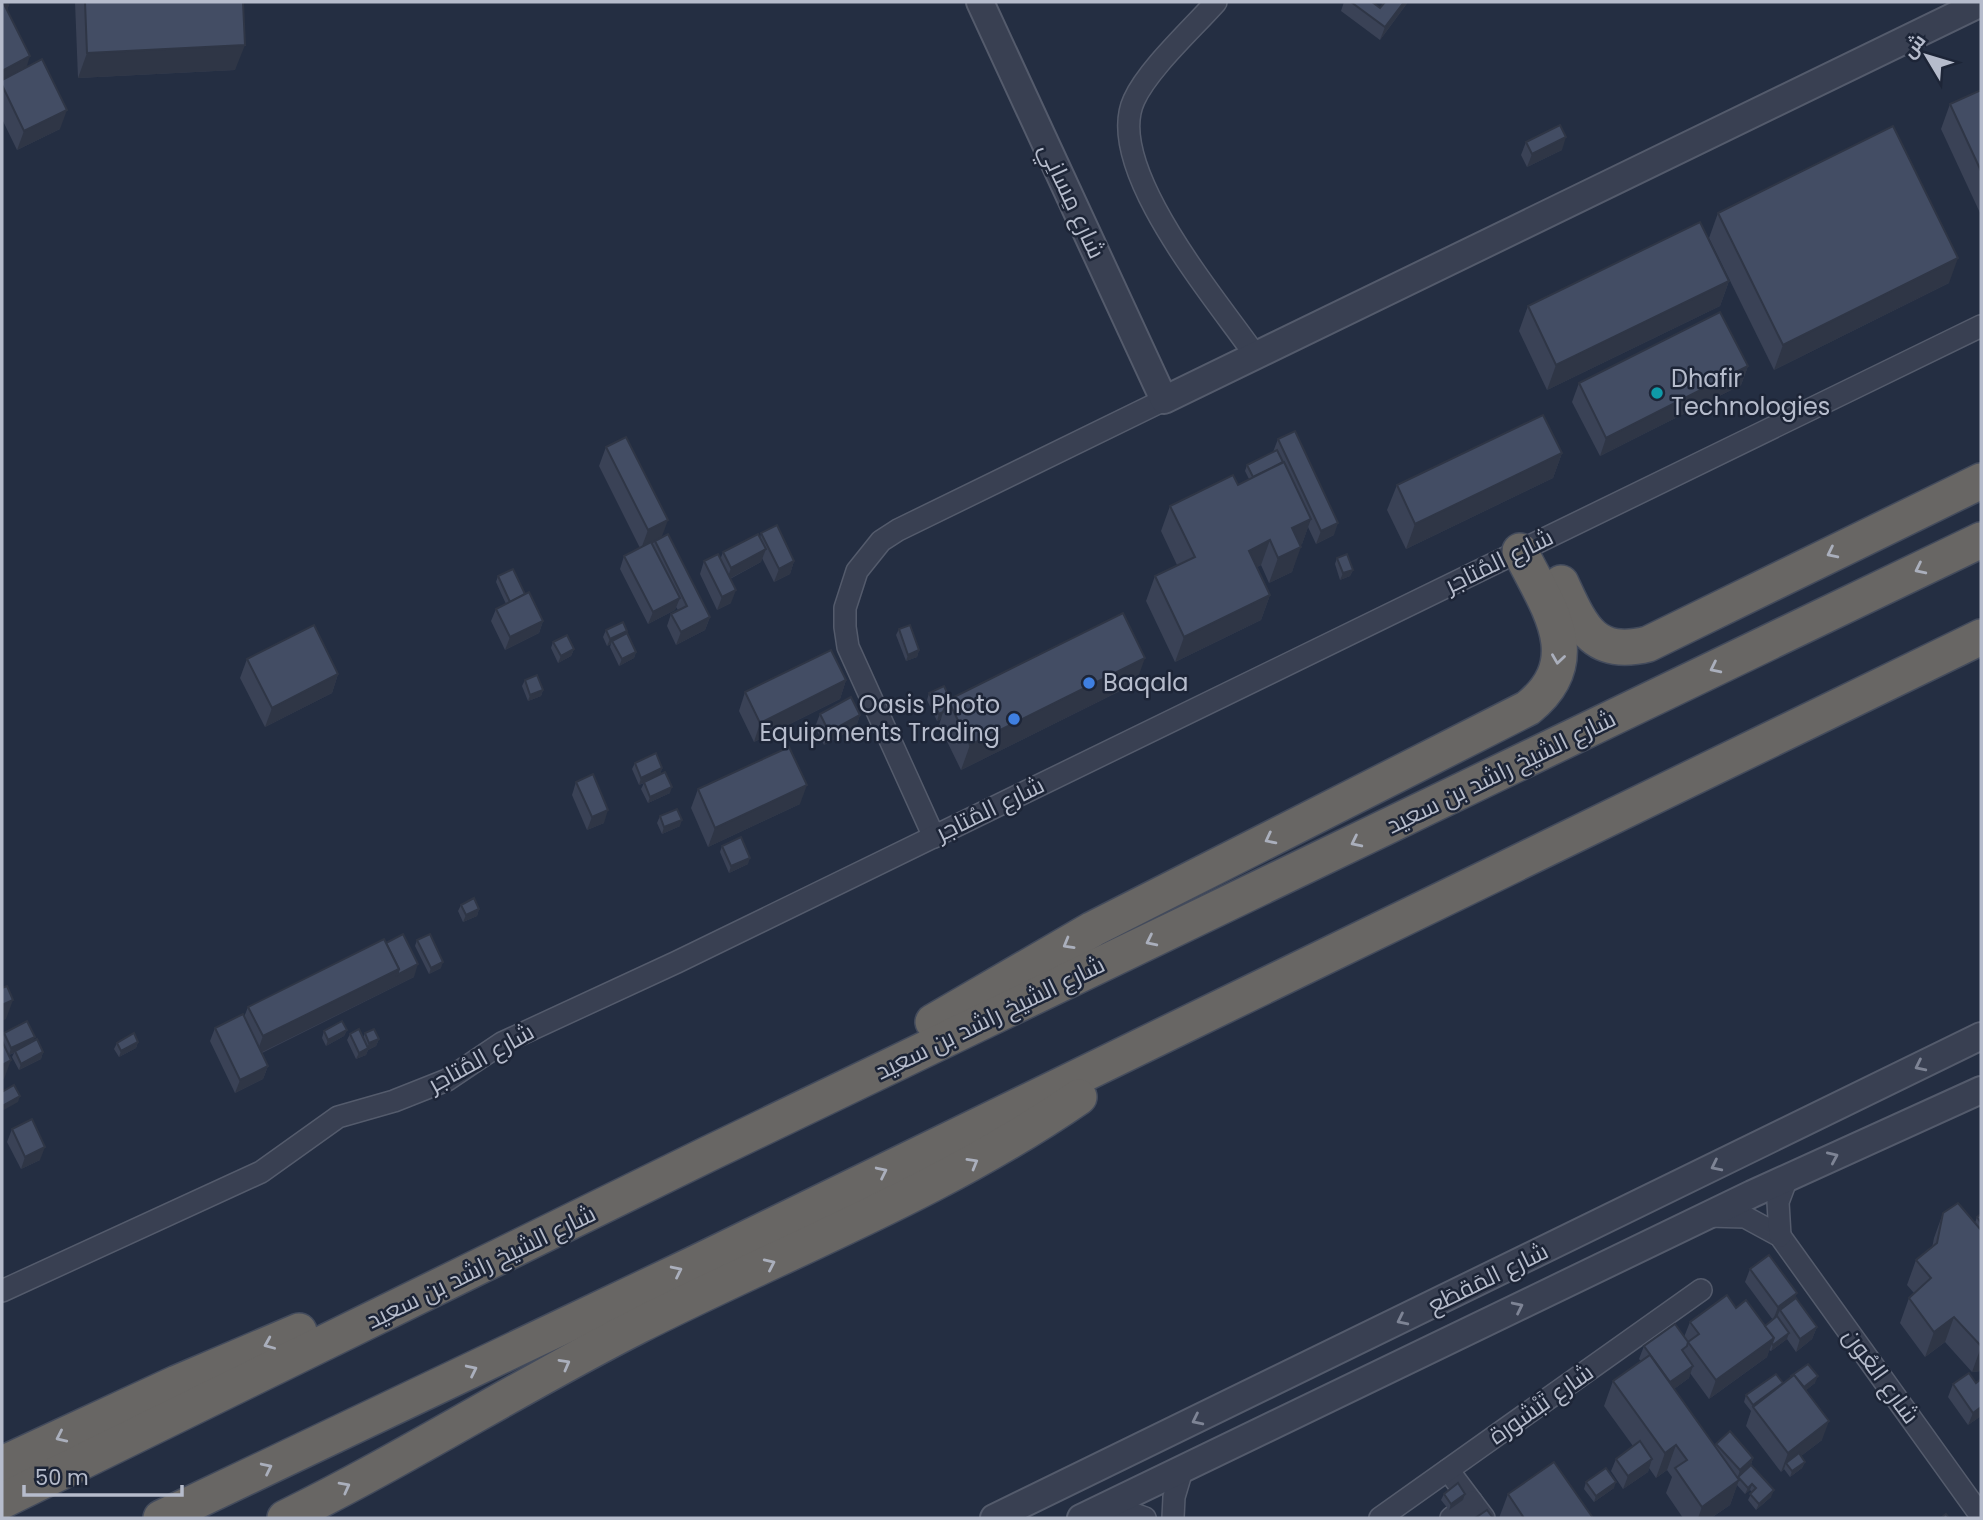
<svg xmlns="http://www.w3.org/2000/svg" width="1983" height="1520" viewBox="0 0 1983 1520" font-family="Poppins,Cairo,sans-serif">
	<rect width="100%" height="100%" fill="#242e42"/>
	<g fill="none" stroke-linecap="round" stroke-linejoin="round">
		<g stroke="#545b6c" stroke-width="24">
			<g id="minor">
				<path d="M1216 2C1193 28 1148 69 1134 100 1103 167 1217 300 1255 355"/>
				<polyline points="934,837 848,647 845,627 845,608 857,571 881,541 898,530 1164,400"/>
				<polyline points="1708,1216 1745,1217 1780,1236 1981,1516"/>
				<polyline points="1780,1236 1778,1202 1787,1178"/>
				<polyline points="2,1291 261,1172 338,1117 394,1101 447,1080 502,1043 677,962 1981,326"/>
				<polyline points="1448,1470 1484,1518"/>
				<polyline points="1109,1505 1145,1518"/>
				<polyline points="1173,1518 1174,1497 1182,1470"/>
				<polyline points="1380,1518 1701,1290"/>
				<polyline points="1451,1518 1472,1502"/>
			</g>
		</g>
		<g stroke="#545b6c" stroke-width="30">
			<g id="tertiary">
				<polyline points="980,2 1164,400 1981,3"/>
				<polyline points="994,1518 1981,1036"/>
				<polyline points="1081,1518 1752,1194 1981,1090"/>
			</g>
		</g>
		<g stroke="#434b5c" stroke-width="38">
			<g id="trunk">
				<path d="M1561 583C1581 626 1593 658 1648 644L1981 481"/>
				<path d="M933 1022 1093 929 1528 708C1589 659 1547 606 1520 551"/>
				<polyline points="2,1464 177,1383 299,1331"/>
				<polyline points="2,1501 708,1154 1981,540"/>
				<polyline points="161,1518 694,1264 1981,637"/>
				<path d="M285 1518C405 1459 518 1387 638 1326 786 1251 941 1192 1079 1097"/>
			</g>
		</g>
		<use href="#minor" stroke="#394052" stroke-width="21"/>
		<use href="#tertiary" stroke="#394052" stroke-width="26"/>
		<use href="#trunk" stroke="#686664" stroke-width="35"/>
	</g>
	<g fill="#3a4256">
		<polygon points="2,2 10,2 7,10 27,67 60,129 17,150 2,119"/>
		<polygon points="75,2 243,2 235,70 78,78"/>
		<polygon points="1344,2 1372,2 1380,8 1383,4 1379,2 1408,2 1380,40 1341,11"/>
		<polygon points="1981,90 1981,215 1941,129 1950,104"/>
		<polygon points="1526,142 1562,150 1527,167 1521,155"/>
		<polygon points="1718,213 1949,283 1774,370 1709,238"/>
		<polygon points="1729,281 1720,306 1547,390 1519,331 1528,306"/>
		<polygon points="1748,366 1741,385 1600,456 1572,402 1579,383"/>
		<polygon points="1278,439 1334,535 1316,544 1308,527 1302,544 1300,545 1292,572 1269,583 1261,565 1257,567 1270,595 1261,620 1175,662 1146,601 1155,576 1177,565 1161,531 1170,506 1238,485 1249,479 1245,471 1247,465 1273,452"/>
		<polygon points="606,447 710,617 705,630 676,645 667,626 671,614 678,610 676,607 675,610 648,624 620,569 624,556 640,548 599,466"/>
		<polygon points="1562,453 1553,478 1406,549 1387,510 1397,485"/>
		<polygon points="761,533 794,561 790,574 774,582 762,558 761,562 730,579 731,603 717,610 700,574 704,561 720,560 723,552 760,538"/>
		<polygon points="1337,558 1353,570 1350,576 1340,580 1335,564"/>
		<polygon points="498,576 525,594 543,621 539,633 505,650 491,621 496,609 506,604 496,582"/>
		<polygon points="899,629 919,650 917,657 906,661 896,635"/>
		<polygon points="606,630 626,633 636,652 634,658 619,666 610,647 611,644 607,646 603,637"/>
		<polygon points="553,642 574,649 571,656 558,663 551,648"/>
		<polygon points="247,659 338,674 332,693 265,727 240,678"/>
		<polygon points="525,680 543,690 541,696 528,701 522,686"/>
		<polygon points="846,680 840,699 754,742 739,711 745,692"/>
		<polygon points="1136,683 961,770 939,725 941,719 937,721 927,700 929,693 950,699"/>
		<polygon points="820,714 860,715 856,727 824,745 815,727"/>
		<polygon points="635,763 662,768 660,775 670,793 648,803 641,789 644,783 639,785 632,769"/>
		<polygon points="576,782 604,823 587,830 572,795"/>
		<polygon points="698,789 800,804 708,847 691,808"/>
		<polygon points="660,816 680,826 662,834 657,823"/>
		<polygon points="722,846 748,864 729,873 720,852"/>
		<polygon points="461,905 479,909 477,916 463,922 458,911"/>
		<polygon points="417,940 441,968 429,974 415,946"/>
		<polygon points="386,943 414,977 262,1053 268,1066 263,1079 235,1093 210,1041 215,1028 244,1017 248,1007"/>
		<polygon points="347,1030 344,1036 326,1046 322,1038 324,1031"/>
		<polygon points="4,1033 33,1041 43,1052 41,1059 19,1070 12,1057 14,1053 9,1055 2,1040"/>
		<polygon points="365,1033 379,1039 376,1046 368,1050 366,1055 356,1059 347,1040 350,1034 363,1038"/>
		<polygon points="138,1042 136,1048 119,1057 114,1049 117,1043"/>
		<polygon points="12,1129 40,1160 21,1169 7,1142"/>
		<polygon points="1943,1213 1975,1223 1977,1217 1981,1214 1981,1371 1972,1372 1945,1342 1925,1357 1900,1323 1909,1298 1914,1293 1907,1285 1916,1260 1932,1248 1934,1238"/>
		<polygon points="1750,1269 1797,1293 1794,1299 1817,1327 1812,1339 1796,1352 1787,1339 1771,1351 1769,1350 1767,1357 1709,1399 1690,1373 1689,1378 1674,1389 1715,1447 1716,1444 1753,1458 1751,1465 1771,1497 1756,1510 1748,1500 1752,1492 1750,1490 1745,1494 1737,1485 1730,1505 1711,1518 1683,1518 1666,1493 1672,1477 1667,1470 1656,1478 1649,1468 1648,1472 1623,1489 1611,1471 1616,1459 1633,1446 1604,1406 1613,1381 1641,1361 1639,1359 1644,1346 1684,1337 1690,1322 1736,1308 1765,1326 1773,1320 1745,1282"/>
		<polygon points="1791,1376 1815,1383 1806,1390 1822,1440 1801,1456 1805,1462 1802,1468 1790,1477 1784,1469 1781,1472 1746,1426 1751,1411 1744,1402 1746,1395 1782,1385 1791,1378"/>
		<polygon points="1981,1379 1981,1416 1968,1425 1948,1397 1953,1384 1976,1383"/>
		<polygon points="1586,1482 1614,1488 1594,1502 1584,1489"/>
		<polygon points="1444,1494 1465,1494 1463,1500 1449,1510 1441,1500"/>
		<polygon points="1508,1494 1593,1518 1499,1518"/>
	</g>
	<g fill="#2f3646">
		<polygon points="2,2 10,2 5,15"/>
		<polygon points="1404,2 1408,2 1380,40 1385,27"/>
		<polygon points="245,45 235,70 78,78 87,53"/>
		<polygon points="30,56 24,75 2,85 2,71"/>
		<polygon points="67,110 60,129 17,150 24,131"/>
		<polygon points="1566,137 1562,150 1527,167 1532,154"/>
		<polygon points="1958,258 1949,283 1774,370 1783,345"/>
		<polygon points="1729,281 1720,306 1547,390 1556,365"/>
		<polygon points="1748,366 1741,385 1600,456 1606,438"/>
		<polygon points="1562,453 1553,478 1406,549 1415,524"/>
		<polygon points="1311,519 1302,544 1283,553 1292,528"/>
		<polygon points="668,520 661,539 641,549 648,530"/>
		<polygon points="1338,523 1334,535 1316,544 1321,531"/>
		<polygon points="1270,540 1261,565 1239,576 1249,551"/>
		<polygon points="1301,547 1292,572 1269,583 1278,558"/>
		<polygon points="766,549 761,562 727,580 731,568"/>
		<polygon points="794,561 790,574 774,582 779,569"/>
		<polygon points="1353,570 1350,576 1340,580 1343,573"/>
		<polygon points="736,590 731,603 717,610 722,597"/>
		<polygon points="1270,595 1261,620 1175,662 1184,637"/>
		<polygon points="680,598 675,610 648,624 653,612"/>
		<polygon points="710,617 705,630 676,645 681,632"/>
		<polygon points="543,621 539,633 505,650 510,637"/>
		<polygon points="627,631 624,638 612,641 611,644 607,646 610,639"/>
		<polygon points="574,649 571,656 558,663 561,656"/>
		<polygon points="919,650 917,657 906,661 908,655"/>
		<polygon points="636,652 634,658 619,666 622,659"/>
		<polygon points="1145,658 1136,683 961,770 970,745"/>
		<polygon points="338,674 332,693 265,727 272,708"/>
		<polygon points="846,680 840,699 754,742 760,723"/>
		<polygon points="543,690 541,696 528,701 530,695"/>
		<polygon points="943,712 941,719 937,721 939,714"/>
		<polygon points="860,715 856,727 824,745 829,732"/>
		<polygon points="662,768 660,775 639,785 641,778"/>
		<polygon points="807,785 800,804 708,847 715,828"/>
		<polygon points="672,787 670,793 648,803 650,797"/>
		<polygon points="608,810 604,823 587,830 592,817"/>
		<polygon points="682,820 680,826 662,834 664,827"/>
		<polygon points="750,858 748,864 729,873 731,866"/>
		<polygon points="479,909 477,916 463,922 466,915"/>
		<polygon points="443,962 441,968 429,974 431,968"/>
		<polygon points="418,964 414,977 256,1055 263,1036 399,969"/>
		<polygon points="13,1000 6,1019 2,1021 2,1005"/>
		<polygon points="347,1030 344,1036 326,1046 328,1040"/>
		<polygon points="35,1037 32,1044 9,1055 11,1048"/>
		<polygon points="379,1039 376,1046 368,1050 366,1055 356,1059 359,1053 367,1049 369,1043"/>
		<polygon points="138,1042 136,1048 119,1057 121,1051"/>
		<polygon points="43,1052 41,1059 19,1070 21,1064"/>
		<polygon points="11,1060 4,1079 2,1080 2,1065"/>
		<polygon points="268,1066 263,1079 235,1093 240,1080"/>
		<polygon points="20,1096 18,1102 2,1111 2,1106"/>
		<polygon points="45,1147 40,1160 21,1169 25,1157"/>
		<polygon points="1797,1293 1792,1306 1780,1310 1777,1317 1773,1320 1778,1307"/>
		<polygon points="1954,1317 1945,1342 1925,1357 1934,1332"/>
		<polygon points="1817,1327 1812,1339 1796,1352 1800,1339"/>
		<polygon points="1789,1333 1787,1339 1771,1351 1773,1345"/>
		<polygon points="1774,1338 1767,1357 1709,1399 1716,1380"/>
		<polygon points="1981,1347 1981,1371 1972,1372"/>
		<polygon points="1693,1366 1689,1378 1666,1395 1670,1382"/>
		<polygon points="1818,1376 1815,1383 1799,1396 1801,1389"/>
		<polygon points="1981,1407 1981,1416 1968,1425 1973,1413"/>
		<polygon points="1829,1421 1822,1440 1788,1466 1786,1463 1784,1469 1781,1472 1788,1453"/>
		<polygon points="1676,1445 1667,1470 1656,1478 1665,1453"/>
		<polygon points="1753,1458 1749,1471 1738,1477 1740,1470"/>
		<polygon points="1652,1459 1648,1472 1623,1489 1628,1476"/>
		<polygon points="1805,1462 1802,1468 1790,1477 1792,1471"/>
		<polygon points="1739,1480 1730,1505 1711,1518 1698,1518 1702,1507"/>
		<polygon points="1616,1482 1614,1488 1594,1502 1596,1496"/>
		<polygon points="1752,1484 1750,1490 1745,1494 1748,1488"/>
		<polygon points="1774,1490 1771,1497 1756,1510 1759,1504"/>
		<polygon points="1465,1494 1463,1500 1449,1510 1451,1504"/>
	</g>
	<g fill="#434d64" stroke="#2f3646" stroke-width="2">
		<polygon points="2,2 3,2 30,56 2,71"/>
		<polygon points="85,2 243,2 245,45 87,53"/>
		<polygon points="1351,2 1372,2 1380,8 1385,2 1404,2 1385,27"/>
		<polygon points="42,59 67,110 24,131 2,85 2,80"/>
		<polygon points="1981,90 1981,171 1950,104"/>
		<polygon points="1560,125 1566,137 1532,154 1526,142"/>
		<polygon points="1893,126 1958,258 1783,345 1718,213"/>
		<polygon points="1700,222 1729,281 1556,365 1528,306"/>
		<polygon points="1720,312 1748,366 1606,438 1579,383"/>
		<polygon points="1543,415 1562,453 1415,524 1397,485"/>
		<polygon points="1295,431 1338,523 1321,531 1278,439"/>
		<polygon points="626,437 668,520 648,530 606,447"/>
		<polygon points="1277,450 1283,462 1253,477 1247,465"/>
		<polygon points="1284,462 1311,519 1292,528 1301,547 1278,558 1270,540 1249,551 1270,595 1184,637 1155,576 1195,557 1170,506 1233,475 1238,485"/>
		<polygon points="777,525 794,561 779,569 761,533"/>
		<polygon points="668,534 710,617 681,632 671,614 687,606 655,541"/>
		<polygon points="758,534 766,549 731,568 723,552"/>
		<polygon points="651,542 680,598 653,612 624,556"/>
		<polygon points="718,554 736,590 722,597 704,561"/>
		<polygon points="1347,554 1353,570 1343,573 1337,558"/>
		<polygon points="513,569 525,594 510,602 498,576"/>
		<polygon points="529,592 543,621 510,637 496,609"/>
		<polygon points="1123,613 1145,658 970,745 948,700"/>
		<polygon points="623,622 627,631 610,639 606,630"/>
		<polygon points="314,625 338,674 272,708 247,659"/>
		<polygon points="910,625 919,650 908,655 899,629"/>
		<polygon points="627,633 636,652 622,659 612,641"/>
		<polygon points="567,635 574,649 561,656 553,642"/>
		<polygon points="831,650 846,680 760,723 745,692"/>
		<polygon points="537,675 543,690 530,695 525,680"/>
		<polygon points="944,686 950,699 948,700 943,712 939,714 929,693"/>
		<polygon points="851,697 860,715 829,732 820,714"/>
		<polygon points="789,747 807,785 715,828 698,789"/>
		<polygon points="656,753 662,768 641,778 635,763"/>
		<polygon points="665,772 672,787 650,797 644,782"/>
		<polygon points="593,774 608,810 592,817 576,782"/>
		<polygon points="677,809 682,820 664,827 660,816"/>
		<polygon points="741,837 750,858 731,866 722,846"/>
		<polygon points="474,898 479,909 466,915 461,905"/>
		<polygon points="403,934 418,964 397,975 399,969 386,943"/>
		<polygon points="430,934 443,962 431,968 417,940"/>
		<polygon points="384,939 399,969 263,1036 248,1007"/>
		<polygon points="7,986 13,1000 2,1005 2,988"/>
		<polygon points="243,1014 268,1066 240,1080 215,1028"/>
		<polygon points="27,1021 35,1037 11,1048 4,1033"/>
		<polygon points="342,1021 347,1030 328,1040 324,1031"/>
		<polygon points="359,1029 368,1048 359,1053 350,1034"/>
		<polygon points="374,1029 379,1039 369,1043 365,1033"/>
		<polygon points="134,1033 138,1042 121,1051 117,1043"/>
		<polygon points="37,1039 43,1052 21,1064 15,1051"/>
		<polygon points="2,1041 11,1060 2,1065"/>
		<polygon points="14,1085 20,1096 2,1106 2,1092"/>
		<polygon points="32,1119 45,1147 25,1157 12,1129"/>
		<polygon points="1958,1203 1981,1230 1981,1346 1954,1317 1934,1332 1909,1298 1931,1278 1916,1260 1937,1243 1943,1213"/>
		<polygon points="1981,1214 1981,1223 1977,1217"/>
		<polygon points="1769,1255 1797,1293 1778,1307 1750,1269"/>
		<polygon points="1727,1295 1736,1308 1746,1300 1774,1338 1716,1380 1688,1342 1699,1334 1690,1322"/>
		<polygon points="1796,1298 1817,1327 1800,1339 1780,1310"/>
		<polygon points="1777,1316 1789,1333 1773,1345 1772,1343 1774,1338 1765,1326"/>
		<polygon points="1675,1324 1688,1342 1687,1346 1682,1350 1693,1366 1670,1382 1644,1346"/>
		<polygon points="1650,1355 1739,1480 1702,1507 1675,1468 1687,1460 1676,1445 1665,1453 1613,1381"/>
		<polygon points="1808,1364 1818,1376 1804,1387 1794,1375 1792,1377 1791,1376"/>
		<polygon points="1969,1373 1976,1383 1981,1379 1981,1407 1973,1413 1953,1384"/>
		<polygon points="1776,1374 1783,1383 1753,1405 1746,1395"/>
		<polygon points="1794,1375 1829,1421 1788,1453 1753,1407"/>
		<polygon points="1730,1431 1753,1458 1740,1470 1716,1444"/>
		<polygon points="1640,1441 1652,1459 1628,1476 1616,1459"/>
		<polygon points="1799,1453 1805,1462 1792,1471 1786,1463"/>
		<polygon points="1554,1462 1593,1518 1524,1518 1508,1494"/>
		<polygon points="1751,1465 1774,1490 1759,1504 1750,1494 1756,1488 1752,1484 1748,1488 1738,1477"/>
		<polygon points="1606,1468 1616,1482 1596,1496 1586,1482"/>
		<polygon points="1458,1483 1465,1494 1451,1504 1444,1494"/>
		<polygon points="1487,1510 1493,1518 1475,1518"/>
		<polygon points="1946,1514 1949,1518 1941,1518"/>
	</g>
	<defs><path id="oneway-chevron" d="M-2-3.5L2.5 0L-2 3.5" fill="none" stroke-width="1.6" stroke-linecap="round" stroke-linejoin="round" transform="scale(1.75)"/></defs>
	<g stroke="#aaafbc">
		<use href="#oneway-chevron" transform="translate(1832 553) rotate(154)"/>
		<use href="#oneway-chevron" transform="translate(1920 569) rotate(154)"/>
		<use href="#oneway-chevron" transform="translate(1558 659) rotate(98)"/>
		<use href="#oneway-chevron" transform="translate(1715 668) rotate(154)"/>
		<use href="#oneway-chevron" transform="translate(1270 839) rotate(153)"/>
		<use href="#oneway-chevron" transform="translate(1356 842) rotate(154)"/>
		<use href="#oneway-chevron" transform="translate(1151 941) rotate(154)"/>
		<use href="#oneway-chevron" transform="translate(1068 944) rotate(150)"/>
		<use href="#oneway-chevron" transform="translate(973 1163) rotate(-30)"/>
		<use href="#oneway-chevron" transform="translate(882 1172) rotate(-26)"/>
		<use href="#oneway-chevron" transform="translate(770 1264) rotate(-25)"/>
		<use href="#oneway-chevron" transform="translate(677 1271) rotate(-26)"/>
		<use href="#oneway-chevron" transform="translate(269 1344) rotate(157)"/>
		<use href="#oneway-chevron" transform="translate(565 1364) rotate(-29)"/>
		<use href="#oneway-chevron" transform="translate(472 1370) rotate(-26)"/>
		<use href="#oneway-chevron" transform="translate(61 1437) rotate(155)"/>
		<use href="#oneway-chevron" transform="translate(267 1468) rotate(-26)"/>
		<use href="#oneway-chevron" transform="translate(345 1487) rotate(-28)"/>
	</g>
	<g stroke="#7e8495">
		<use href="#oneway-chevron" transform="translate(1920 1066) rotate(154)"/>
		<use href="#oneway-chevron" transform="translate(1833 1157) rotate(-24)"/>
		<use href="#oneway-chevron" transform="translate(1716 1166) rotate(154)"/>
		<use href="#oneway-chevron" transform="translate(1518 1307) rotate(-26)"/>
		<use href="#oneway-chevron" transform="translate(1402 1320) rotate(154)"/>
		<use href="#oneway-chevron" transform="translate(1197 1420) rotate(154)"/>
	</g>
	<circle fill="#0f9aa8" stroke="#1d2537" stroke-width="2.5" cx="1657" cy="393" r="7"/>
	<g fill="#3f7fe0" stroke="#1d2537" stroke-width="2.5">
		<circle cx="1089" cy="683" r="7"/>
		<circle cx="1014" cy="719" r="7"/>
	</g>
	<g text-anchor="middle" stroke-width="5" stroke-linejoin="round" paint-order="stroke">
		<g font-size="24" fill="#b6bccc" stroke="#1d2537">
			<text transform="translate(1072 201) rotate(65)" y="8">شارع مِسانِي</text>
			<text transform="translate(1499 561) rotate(-26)" y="8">شارع المُتاجر</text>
			<text transform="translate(1501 772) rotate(-26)" y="8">شارع الشيخ راشد بن سعيد</text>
			<text transform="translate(990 809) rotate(-26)" y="8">شارع المُتاجر</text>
			<text transform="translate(990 1018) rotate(-26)" y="8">شارع الشيخ راشد بن سعيد</text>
			<text transform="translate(481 1058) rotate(-29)" y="8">شارع المُتاجر</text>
			<text transform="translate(481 1267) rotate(-26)" y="8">شارع الشيخ راشد بن سعيد</text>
			<text transform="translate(1488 1278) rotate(-26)" y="8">شارع المَقطَع</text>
			<text transform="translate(1881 1376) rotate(54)" y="8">شارع العُون</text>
			<text transform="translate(1541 1404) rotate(-35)" y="8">شارع تَبْشورة</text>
		</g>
		<g font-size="24" fill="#b6bccc" stroke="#1d2537" text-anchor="start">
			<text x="1671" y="387">Dhafir<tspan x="1671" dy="28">Technologies</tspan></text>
			<text x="1103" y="691">Baqala</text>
			<text x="1000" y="713" text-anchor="end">Oasis Photo<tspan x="1000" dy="28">Equipments Trading</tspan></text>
		</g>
	</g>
	<rect width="1983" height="1520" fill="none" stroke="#b6bccc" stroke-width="7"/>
	<g transform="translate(1927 56) rotate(308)" stroke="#1d2537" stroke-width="5" paint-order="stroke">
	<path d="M0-5L12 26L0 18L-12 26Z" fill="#b6bccc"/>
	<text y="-10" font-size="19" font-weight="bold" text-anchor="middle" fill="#b6bccc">ش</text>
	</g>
	<path d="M24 1485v10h158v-10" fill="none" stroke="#b6bccc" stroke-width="3.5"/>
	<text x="35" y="1485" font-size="21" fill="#b6bccc" stroke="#1d2537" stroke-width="5" paint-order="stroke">50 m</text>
</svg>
